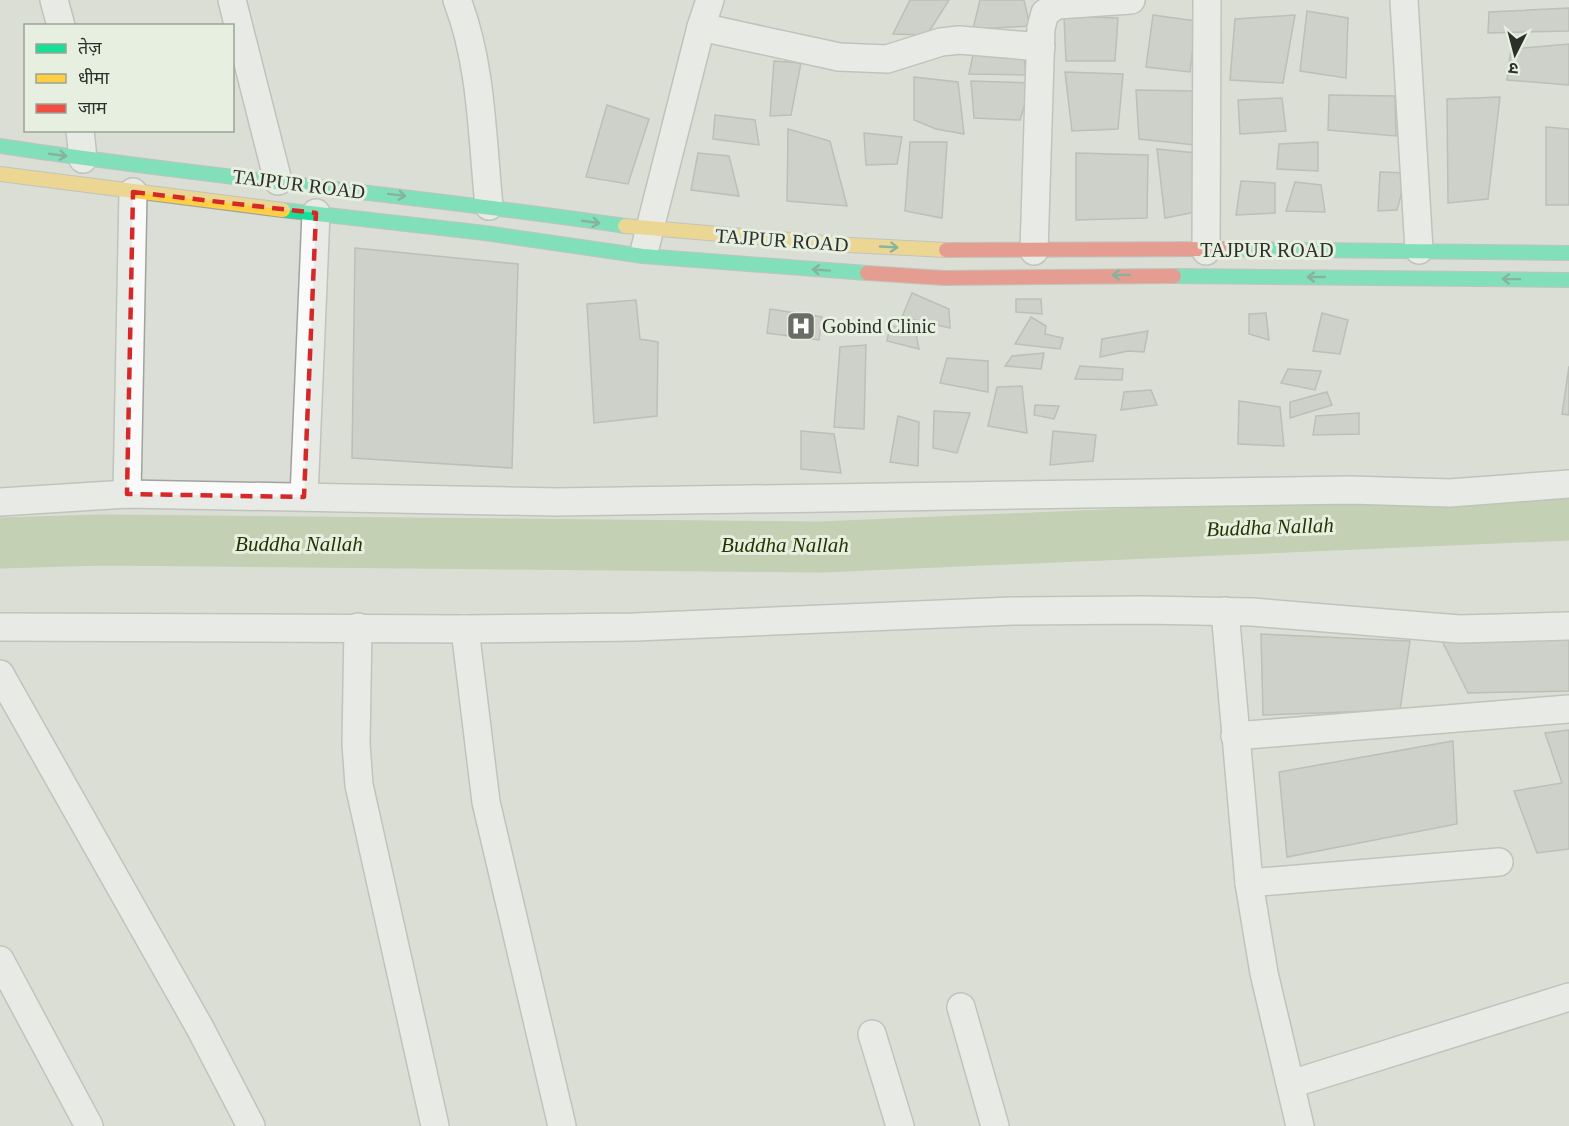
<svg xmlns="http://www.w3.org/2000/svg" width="1569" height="1126" viewBox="0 0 1569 1126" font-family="'Times New Roman','Noto Sans Devanagari',serif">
	<rect width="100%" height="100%" fill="#daded6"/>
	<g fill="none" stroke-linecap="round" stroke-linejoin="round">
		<polyline stroke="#a6be89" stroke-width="51" points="0,543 102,540 821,547 1569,515"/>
	</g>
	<g fill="#bdc1ba" stroke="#969993" stroke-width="1.5">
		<polygon points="910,0 949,0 927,35 893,34"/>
		<polygon points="980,0 1024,0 1030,26 973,29"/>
		<polygon points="1569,8 1569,31 1488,33 1489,12"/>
		<polygon points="1307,11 1348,18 1346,78 1300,71"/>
		<polygon points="1153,15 1196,21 1190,72 1146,67"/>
		<polygon points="1295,15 1283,83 1230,80 1235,19"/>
		<polygon points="1064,16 1118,18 1115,61 1066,61"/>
		<polygon points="1569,44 1569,85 1507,80 1511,49"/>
		<polygon points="974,50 1024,56 1026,75 969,74"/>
		<polygon points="774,61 801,63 791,115 770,116"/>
		<polygon points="1065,72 1123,74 1118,129 1072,131"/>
		<polygon points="914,77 958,82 964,134 936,129 914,120"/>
		<polygon points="971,81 1031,83 1020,120 974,118"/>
		<polygon points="1136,90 1194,91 1195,145 1139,139"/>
		<polygon points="1329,95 1395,96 1396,136 1328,130"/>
		<polygon points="1500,97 1488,199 1448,203 1447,99"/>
		<polygon points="1282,98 1286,131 1240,134 1238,100"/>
		<polygon points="607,105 649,119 628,184 586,177"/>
		<polygon points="715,115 755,120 759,145 713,139"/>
		<polygon points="1546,127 1569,129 1569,205 1546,205"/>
		<polygon points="788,129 830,141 847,206 787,201"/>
		<polygon points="864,133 902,137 897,164 866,165"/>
		<polygon points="910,142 947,142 942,218 905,211"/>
		<polygon points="1318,142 1318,171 1277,169 1279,144"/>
		<polygon points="1157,149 1196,153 1196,212 1165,218"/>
		<polygon points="698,153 729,156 739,196 691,190"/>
		<polygon points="1076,153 1148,155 1147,218 1076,220"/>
		<polygon points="1380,172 1407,173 1397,210 1378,211"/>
		<polygon points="1241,181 1275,183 1275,213 1236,215"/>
		<polygon points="1295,182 1321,185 1325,212 1286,211"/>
		<polygon points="355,248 518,264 512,468 352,458"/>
		<polygon points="912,293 949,309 950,328 902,317"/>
		<polygon points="1016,299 1041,299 1042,314 1016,312"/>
		<polygon points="636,300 640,339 658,342 657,416 594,423 587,304"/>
		<polygon points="770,309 822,317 819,340 767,333"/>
		<polygon points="1266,313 1269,340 1249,334 1249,314"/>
		<polygon points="1322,313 1348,320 1340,354 1313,351"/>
		<polygon points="1031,317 1046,326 1045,334 1063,338 1060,349 1015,344"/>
		<polygon points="890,325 916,333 919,349 887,341"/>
		<polygon points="1148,331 1144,352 1128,351 1100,357 1102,339"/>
		<polygon points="866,345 864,429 834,427 840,347"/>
		<polygon points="1044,353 1041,369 1005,366 1012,356"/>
		<polygon points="947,358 988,361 988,392 940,383"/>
		<polygon points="1080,366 1123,369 1122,380 1075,379"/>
		<polygon points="1569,366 1569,415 1562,414"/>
		<polygon points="1288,369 1321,371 1315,390 1281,383"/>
		<polygon points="1022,386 1027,433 988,426 997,387"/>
		<polygon points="1151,390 1157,405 1121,410 1124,392"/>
		<polygon points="1327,392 1332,405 1290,418 1290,402"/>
		<polygon points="1239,401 1280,407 1284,446 1238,444"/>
		<polygon points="1035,405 1059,406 1054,419 1034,415"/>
		<polygon points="934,411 970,413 957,453 933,448"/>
		<polygon points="1359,413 1359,434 1313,435 1316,416"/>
		<polygon points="898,416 919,422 918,466 890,462"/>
		<polygon points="801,431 834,434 841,473 801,469"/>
		<polygon points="1053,431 1096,435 1093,461 1050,465"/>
		<polygon points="1261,634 1410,641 1400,710 1263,715"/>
		<polygon points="1569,636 1569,691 1468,693 1441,639"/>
		<polygon points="1569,730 1569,849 1537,853 1514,791 1562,783 1545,733"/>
		<polygon points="1453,741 1457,824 1287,857 1279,772"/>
	</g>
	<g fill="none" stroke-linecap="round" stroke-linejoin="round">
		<g stroke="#a0a39d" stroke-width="30">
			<g id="street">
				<polyline points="54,0 61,26"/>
				<polyline points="232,0 278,181"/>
				<path d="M457 0C482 64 482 138 489 206"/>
				<polyline points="1404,0 1419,250"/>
				<polyline points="701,27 839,57 887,59 941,42 959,40 1041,47"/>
				<polyline points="80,130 83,159"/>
				<polyline points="645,248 701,27 710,0"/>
				<polyline points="1034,251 1041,28 1045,13 1057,5 1131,0"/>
				<polyline points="1206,251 1207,0"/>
				<polyline points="127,494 133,192"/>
				<polyline points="304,497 316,213"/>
				<polyline points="0,502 127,494 557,502 1350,490 1450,493 1569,484"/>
				<polyline points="1225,611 1249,883 1264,973 1300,1126"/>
				<polyline points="0,627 465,629 635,627 1012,611 1143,610 1252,612 1459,629 1569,626"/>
				<polyline points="358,627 356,744 359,785 435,1126"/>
				<polyline points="465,629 486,802 562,1126"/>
				<polyline points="0,674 200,1028 251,1126"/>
				<polyline points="1235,736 1569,709"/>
				<polyline points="1249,883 1499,862"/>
				<polyline points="0,960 89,1126"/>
				<polyline points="961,1007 995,1126"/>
				<polyline points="872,1034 900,1126"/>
				<polyline points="1291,1084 1569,997"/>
			</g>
		</g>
		<g stroke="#a0a39d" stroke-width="16">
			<g id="fast">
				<path d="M0 146C207 178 417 195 625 226"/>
				<polyline points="283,210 485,233 643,256 867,273"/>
				<polyline points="1224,249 1569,253"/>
				<polyline points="1174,276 1569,280"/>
			</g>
		</g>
		<g stroke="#a0a39d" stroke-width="16">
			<g id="slow">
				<polyline points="0,174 283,210"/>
				<polyline points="625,226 849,245 946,250"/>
			</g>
		</g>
		<g stroke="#a0a39d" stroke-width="16">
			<g id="jam">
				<polyline points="946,250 1224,249"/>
				<polyline points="867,273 944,278 1174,276"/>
			</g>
		</g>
		<use href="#street" stroke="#f9faf9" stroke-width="27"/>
		<use href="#fast" stroke="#16e098" stroke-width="14"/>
		<use href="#slow" stroke="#ffcf43" stroke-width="14"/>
		<use href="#jam" stroke="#f24e42" stroke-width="14"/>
	</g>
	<defs><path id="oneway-shaft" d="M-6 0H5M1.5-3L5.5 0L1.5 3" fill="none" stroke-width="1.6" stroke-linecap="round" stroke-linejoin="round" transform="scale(1.5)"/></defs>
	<g stroke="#237f5c">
		<use href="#oneway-shaft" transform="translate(58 155) rotate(8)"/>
		<use href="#oneway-shaft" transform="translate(397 195) rotate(7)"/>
		<use href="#oneway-shaft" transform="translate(591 222) rotate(8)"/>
		<use href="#oneway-shaft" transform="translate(889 247) rotate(3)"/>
		<use href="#oneway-shaft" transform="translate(821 270) rotate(-176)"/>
		<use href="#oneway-shaft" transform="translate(1121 275) rotate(179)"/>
		<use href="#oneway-shaft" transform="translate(1316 277) rotate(180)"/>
		<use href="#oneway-shaft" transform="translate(1511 279) rotate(-179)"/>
	</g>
	<path d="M0 0H1569V1126H0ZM133 192 316 213 304 497 127 494Z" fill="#daded6" fill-opacity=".55" fill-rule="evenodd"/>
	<path fill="none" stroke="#d62828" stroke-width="4.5" stroke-dasharray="12 8" stroke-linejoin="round" d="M133 192 316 213 304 497 127 494Z"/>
	<defs>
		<g id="hospital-square" transform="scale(1.5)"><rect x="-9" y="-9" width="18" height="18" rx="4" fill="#6a6d66" stroke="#e7efe0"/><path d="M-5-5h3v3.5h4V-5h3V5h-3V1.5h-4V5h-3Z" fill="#fff"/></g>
	</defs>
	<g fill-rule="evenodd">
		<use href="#hospital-square" x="801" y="326"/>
	</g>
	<g text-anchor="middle" stroke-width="6" stroke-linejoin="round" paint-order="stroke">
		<g font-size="20" fill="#2d302a" stroke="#e7efe0">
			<text transform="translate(299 184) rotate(7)" y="7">TAJPUR ROAD</text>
			<text transform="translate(782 240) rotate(4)" y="7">TAJPUR ROAD</text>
			<text x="1267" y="257">TAJPUR ROAD</text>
		</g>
		<g font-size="20" fill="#2d302a" stroke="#e7efe0" text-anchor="start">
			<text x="822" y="333">Gobind Clinic</text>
		</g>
		<g font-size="21" font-style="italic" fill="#223600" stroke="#e7efe0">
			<text transform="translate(1270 527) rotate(-2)" y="7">Buddha Nallah</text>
			<text x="299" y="551">Buddha Nallah</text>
			<text x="785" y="552">Buddha Nallah</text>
		</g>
	</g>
	<rect x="24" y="24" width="210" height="108" fill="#e7efe0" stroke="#9da397" stroke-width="1.5"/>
	<rect x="36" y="44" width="30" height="9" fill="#16e098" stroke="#9da397" stroke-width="1.5"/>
	<text x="78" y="54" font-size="18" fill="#2d302a">तेज़</text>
	<rect x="36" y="74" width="30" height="9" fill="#ffcf43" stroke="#9da397" stroke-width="1.5"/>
	<text x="78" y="84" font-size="18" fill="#2d302a">धीमा</text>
	<rect x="36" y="104" width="30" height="9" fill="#f24e42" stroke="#9da397" stroke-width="1.5"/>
	<text x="78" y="114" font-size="18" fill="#2d302a">जाम</text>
	<g transform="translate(1515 54) rotate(186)" stroke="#e7efe0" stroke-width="4.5" paint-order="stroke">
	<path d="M0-4.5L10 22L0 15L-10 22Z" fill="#2d302a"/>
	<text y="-9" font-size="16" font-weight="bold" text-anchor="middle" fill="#2d302a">उ</text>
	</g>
</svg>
